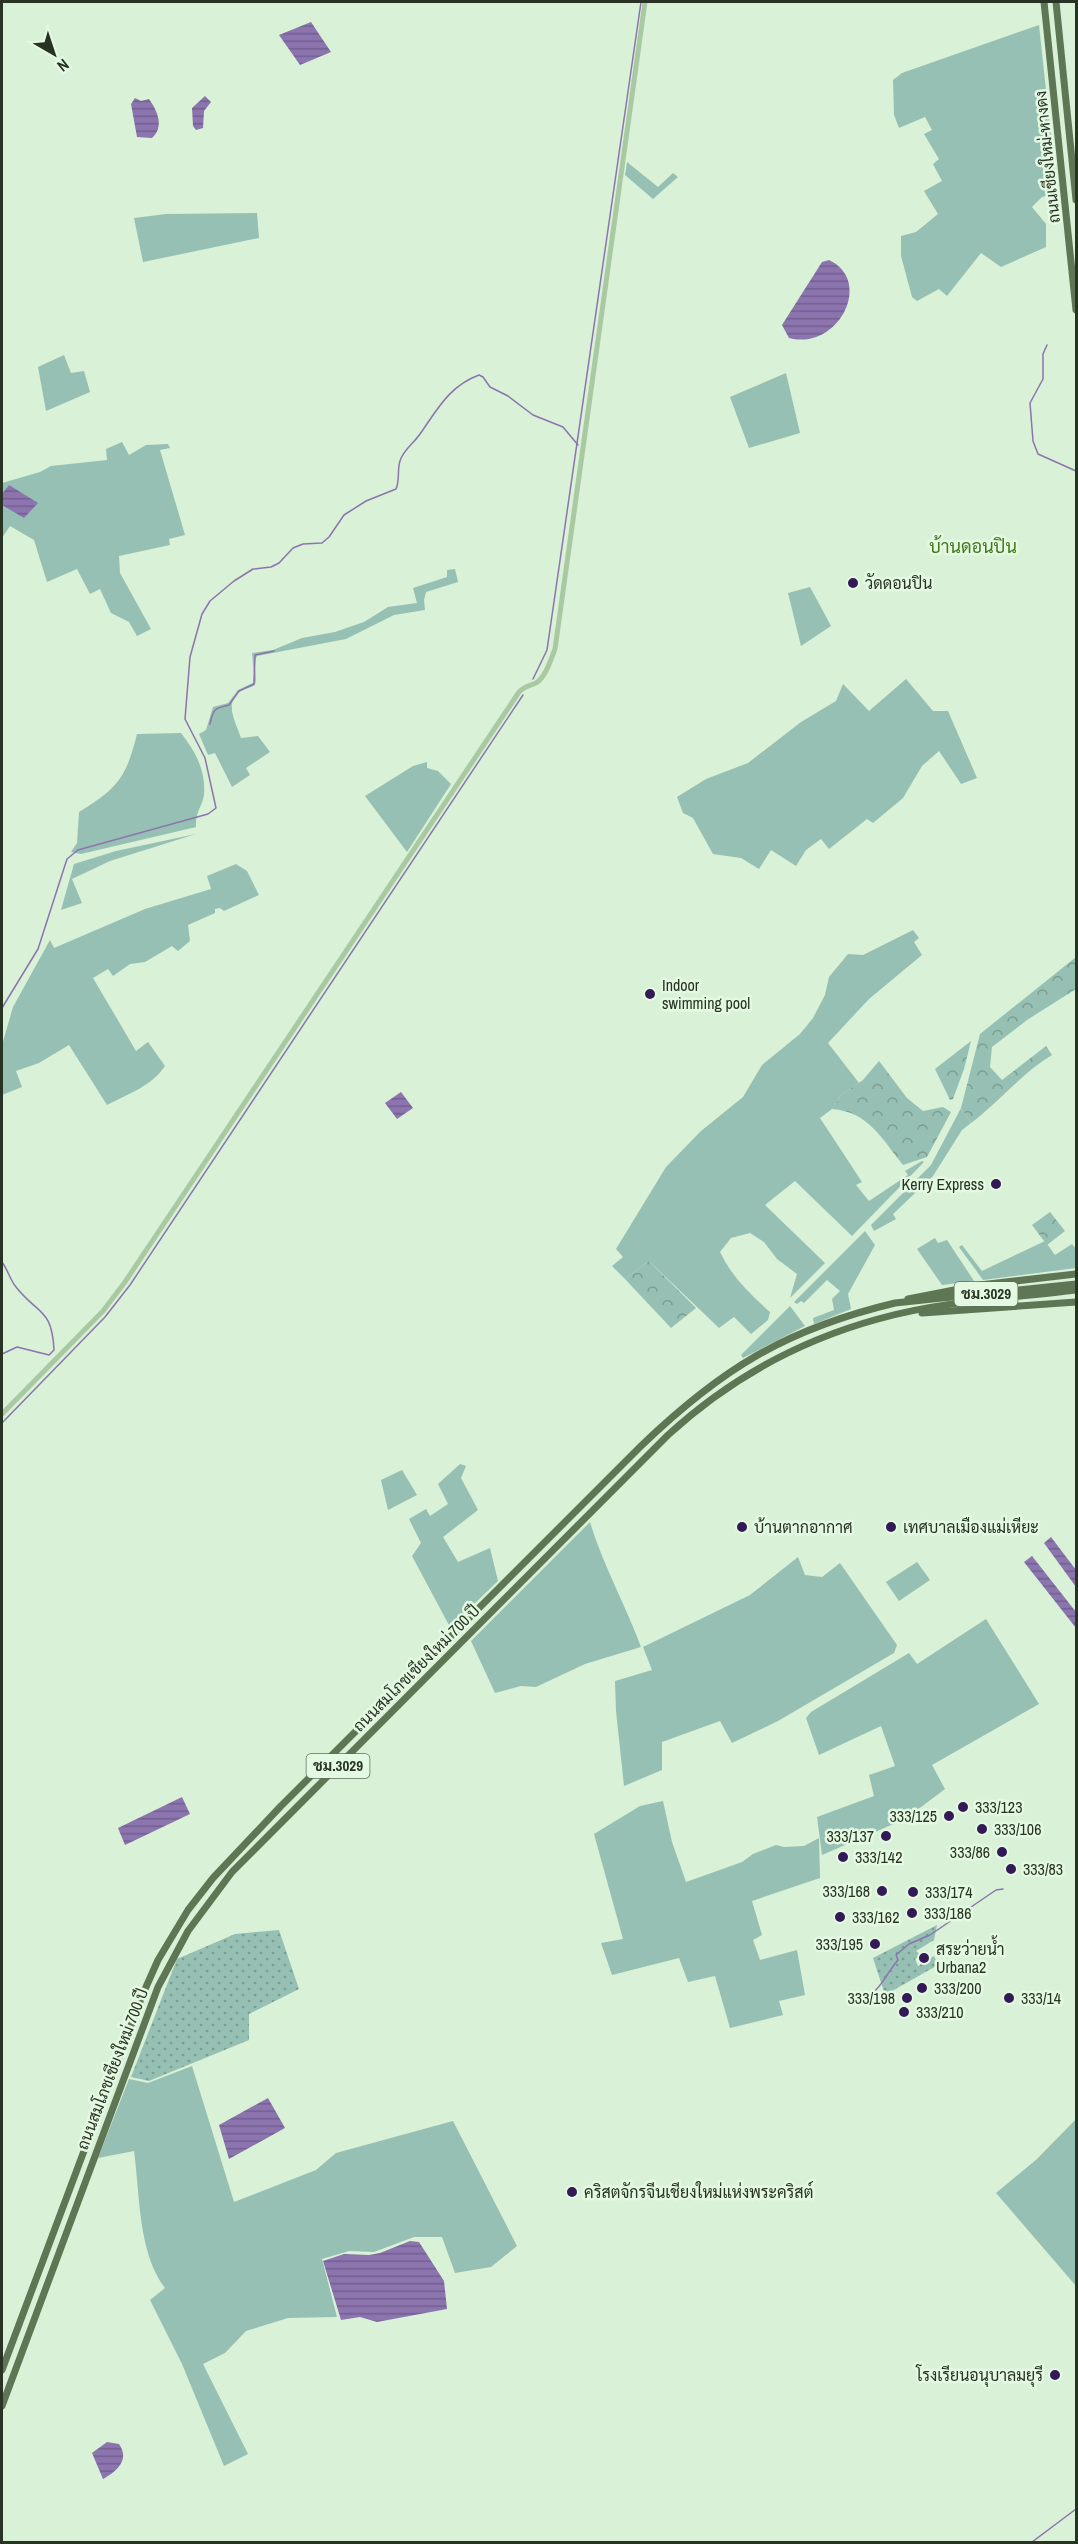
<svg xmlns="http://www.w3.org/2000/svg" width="1078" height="2544" viewBox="0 0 1078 2544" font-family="'Archivo Narrow',Sarabun,sans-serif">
	<defs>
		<pattern id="forest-crowns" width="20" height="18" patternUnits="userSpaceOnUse" patternTransform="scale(1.5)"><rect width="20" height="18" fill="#96c0b3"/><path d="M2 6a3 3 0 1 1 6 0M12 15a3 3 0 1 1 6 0" fill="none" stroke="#7a9d91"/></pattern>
		<pattern id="park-dots" width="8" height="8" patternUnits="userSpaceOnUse" patternTransform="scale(1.5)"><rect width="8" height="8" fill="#96c0b3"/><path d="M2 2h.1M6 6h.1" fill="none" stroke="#7a9d91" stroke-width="1.8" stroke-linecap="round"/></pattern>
		<pattern id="water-rules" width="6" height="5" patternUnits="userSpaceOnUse" patternTransform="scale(1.5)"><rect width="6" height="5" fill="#8c74af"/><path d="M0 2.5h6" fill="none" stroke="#72608e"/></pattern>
	</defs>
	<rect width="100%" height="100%" fill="#d9f1d6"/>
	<g fill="#96c0b3">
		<polygon points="1039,25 1057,193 1042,197 1032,207 1046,224 1046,247 1001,267 981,253 947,296 939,289 917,301 912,297 901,256 901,236 916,232 938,214 924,191 942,181 933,164 939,159 924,134 932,130 925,117 899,128 894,115 893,80 902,73"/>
		<polygon points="627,162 658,187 673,173 678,177 653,199 625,175"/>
		<polygon points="257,213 259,238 143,262 134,218 166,214"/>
		<polygon points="64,355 71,373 84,371 90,392 46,411 38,367"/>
		<polygon points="786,373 800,433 749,448 730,397"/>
		<polygon points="122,442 129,455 146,445 168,444 170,448 160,450 185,535 169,539 170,545 119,556 120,573 151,629 137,636 129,622 111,613 100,589 90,594 77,569 47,582 34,540 10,526 2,538 2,483 40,472 51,466 107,460 106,449"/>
		<path d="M455 569 458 582 426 592 424 600 425 610 394 615 346 639 257 656C252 665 258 675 255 685 251 688 246 688 241 691 223 702 236 723 241 738L258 736 270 752 246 768 250 775 232 787 215 753 208 755 199 734 206 730 213 707 228 703 238 690 253 683 254 675 252 653 273 650 302 638 335 632 364 622 388 607 417 603 413 588 447 577V570Z"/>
		<polygon points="810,587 831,626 801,646 788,593"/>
		<polygon points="906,679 933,711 948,711 977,778 961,784 939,751 922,766 903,798 873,823 867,819 829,849 821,839 806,850 796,866 771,850 759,869 741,858 713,854 693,818 683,813 677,797 706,779 748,763 801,722 836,701 843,684 869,711"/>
		<path d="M181 733C195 751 206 770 204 795 202 807 195 812 196 827L81 854 71 852 77 843 79 812C118 788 126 778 137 734Z"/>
		<polygon points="427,762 427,768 438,771 451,784 407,852 365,796 413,766"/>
		<polygon points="196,834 110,861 72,879 82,903 61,910 74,864 116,851"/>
		<path d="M236 864 247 871 259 895 224 911 220 908 215 909V913L188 925 190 941 178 951 172 946 145 962 130 964 113 976 108 969 93 978 136 1051 148 1042 165 1066C152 1086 128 1094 107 1105L69 1045 39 1063 16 1071 22 1087 2 1095V1045L13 1007 50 940 54 948 145 909 211 889 207 876Z"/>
		<path d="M913 930 919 938 914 942 922 955 869 999 828 1043 859 1083 841 1095 832 1109 820 1118 862 1182 856 1185 869 1201 908 1175 905 1171 922 1161 924 1162 852 1236 795 1181 765 1205 825 1263 790 1298 797 1274 777 1259 764 1242 750 1233 731 1238 720 1252C732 1277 750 1294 770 1312L768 1320 751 1334 734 1317 719 1328 649 1261 625 1279 612 1266 623 1257 616 1249 666 1167 701 1131 743 1097 762 1065 800 1034 813 1018 825 995 829 977 848 954 863 955Z"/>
		<polygon points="961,1108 971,1123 962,1130 933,1176 893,1214 896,1219 874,1231 871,1225 931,1165"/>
		<polygon points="865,1231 875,1245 848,1294 851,1309 814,1324 813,1318 834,1310 832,1299 840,1291 827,1280 804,1303 801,1301 797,1304 794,1302"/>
		<polygon points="935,1238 938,1243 947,1240 974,1281 942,1285 917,1249"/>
		<polygon points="1045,1241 1055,1255 1072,1244 1076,1249 1076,1268 983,1280 959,1247 962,1245 982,1271"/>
		<polygon points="790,1306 805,1326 743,1358 741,1355"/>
		<polygon points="460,1464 466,1466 461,1478 478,1510 443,1537 458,1562 490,1548 498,1581 450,1627 412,1556 421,1543 409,1519 426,1509 430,1516 448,1504 438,1484"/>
		<polygon points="402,1470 417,1495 388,1510 381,1480"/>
		<path d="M590 1522C602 1563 626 1606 641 1647L585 1664 536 1687 521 1686 495 1693 471 1641Z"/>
		<polygon points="798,1557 805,1575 822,1577 840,1563 897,1645 894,1653 778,1721 732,1743 720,1721 662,1742 662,1770 624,1786 616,1711 615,1681 652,1670 643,1647 750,1595"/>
		<polygon points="917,1562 930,1580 899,1601 886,1582"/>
		<polygon points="986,1619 1039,1704 932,1765 945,1789 905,1819 822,1855 817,1817 874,1796 869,1775 895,1766 881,1726 819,1755 806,1718 811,1712 909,1653 917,1664"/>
		<polygon points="663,1801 672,1842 686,1882 742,1862 753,1854 776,1845 784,1847 804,1846 819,1838 820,1878 752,1901 762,1935 753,1940 760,1960 797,1950 805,1995 779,2001 783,2015 730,2028 715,1976 688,1982 679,1958 612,1975 601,1943 623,1939 594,1834 640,1806"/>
		<path d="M192 2066 234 2202 316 2170 336 2153 453 2121 517 2246 491 2267 455 2273 442 2237H414L374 2252 349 2251 322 2259 337 2317 288 2318 246 2331 225 2353 203 2364 248 2454 224 2466 182 2364 150 2300 165 2288C138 2253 140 2195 134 2151L98 2158 129 2079 148 2083Z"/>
		<polygon points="1076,2119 1076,2286 996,2193 1037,2159"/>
	</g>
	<g fill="url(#forest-crowns)">
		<path d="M1076 957V989L1027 1020 992 1047 990 1067 1002 1080 1046 1046 1052 1055C1022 1073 1000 1101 971 1123L961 1108 980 1034Z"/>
		<polygon points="971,1041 964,1069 953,1099 950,1100 935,1069"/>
		<path d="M879 1061 907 1098 923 1111 943 1107 951 1112 927 1157 903 1165C882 1139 869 1112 832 1109L841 1095 863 1080Z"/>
		<polygon points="1050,1212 1065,1231 1047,1245 1032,1225"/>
		<polygon points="649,1261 696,1308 671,1328 625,1279"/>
	</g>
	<g fill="url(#park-dots)">
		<polygon points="937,1925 934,1940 916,1951 921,1955 915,1959 918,1966 934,1956 938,1965 885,1995 873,1958"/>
		<polygon points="279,1930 299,1989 249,2014 249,2040 149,2081 131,2077 177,1959 235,1934"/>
	</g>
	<g fill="url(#water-rules)">
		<polygon points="311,22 331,52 300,65 279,35"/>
		<polygon points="205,96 211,102 204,111 203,128 196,130 193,126 192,108"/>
		<path d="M135 98 141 101 149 99C157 110 165 127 152 138L137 137 131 104Z"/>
		<path d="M829 260C874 281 838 351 789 338L782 325 822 262Z"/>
		<polygon points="9,485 38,503 24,518 2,505 2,494"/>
		<polygon points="401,1092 413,1108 397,1119 385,1103"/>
		<polygon points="1051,1537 1076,1570 1076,1587 1044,1543"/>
		<polygon points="1032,1556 1076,1612 1076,1628 1024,1562"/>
		<polygon points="182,1797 190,1814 125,1845 118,1828"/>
		<polygon points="268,2098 285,2128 229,2159 219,2125"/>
		<polygon points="410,2241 419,2242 444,2281 447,2309 377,2322 360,2317 341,2320 323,2261 344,2254 369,2255 380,2253"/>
		<path d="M107 2442 119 2444C130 2460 117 2471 103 2479L92 2453Z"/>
	</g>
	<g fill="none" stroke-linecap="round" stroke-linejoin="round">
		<g stroke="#8c74af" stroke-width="1.5">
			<polyline points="1047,345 1043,354 1043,379 1030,403 1033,441 1038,454 1076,471"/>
			<polyline points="533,679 547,650 641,2"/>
			<path d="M210 724C213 709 215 708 229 705L239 691 254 684 255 655 274 651"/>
			<path d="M2 1008 38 949 67 859 78 850 208 814 216 808 205 758 185 719 190 657 202 614 210 601 234 581 253 569 271 567 279 563 293 548 303 544 322 543 329 537 344 515 366 501 396 489C400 480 397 470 400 461 403 450 414 443 420 434 437 410 449 386 479 375L483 377 490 387 508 396 533 415 563 427 578 445"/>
			<path d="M2 1262C8 1270 10 1280 16 1287 38 1315 52 1308 54 1350L49 1355 17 1347 2 1354"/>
			<polyline points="2,1423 105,1317 130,1285 523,695"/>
			<path d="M875 1991C885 1981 889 1970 898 1960L896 1955 909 1944 930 1935 996 1890 1003 1889"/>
			<polyline points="1032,2542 1076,2509"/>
		</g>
		<path stroke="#a9c9a2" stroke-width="5" d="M2 1414 103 1311 125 1282 519 692C524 686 529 686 536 683 546 677 551 659 555 649 585 433 614 217 645 2"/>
		<g stroke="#5f7655" stroke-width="7">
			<polyline points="1044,2 1076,310"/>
			<polyline points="1056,2 1076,200"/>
			<polyline points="908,1299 980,1285 1076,1274"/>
			<polyline points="922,1313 1076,1302"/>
			<path d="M2 2370 142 1996 158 1960 188 1910 213 1878 280 1807 641 1446C721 1369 786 1329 895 1303L1076 1284"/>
			<path d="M2 2406 158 1987 188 1931 232 1872 668 1435C729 1379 798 1341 878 1319 942 1301 1011 1298 1076 1290"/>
		</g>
	</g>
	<g fill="#331955" stroke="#e4f9e2" stroke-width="2">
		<circle cx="853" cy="583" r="6"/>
		<circle cx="650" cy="994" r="6"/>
		<circle cx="996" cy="1184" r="6"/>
		<circle cx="742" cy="1527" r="6"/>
		<circle cx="891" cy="1527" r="6"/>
		<circle cx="963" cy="1807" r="6"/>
		<circle cx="949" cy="1816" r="6"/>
		<circle cx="982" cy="1829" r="6"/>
		<circle cx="886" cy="1836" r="6"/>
		<circle cx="1002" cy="1852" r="6"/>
		<circle cx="843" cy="1857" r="6"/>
		<circle cx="1011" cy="1869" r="6"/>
		<circle cx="882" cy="1891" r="6"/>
		<circle cx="913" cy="1892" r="6"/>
		<circle cx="912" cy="1913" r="6"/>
		<circle cx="840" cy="1917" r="6"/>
		<circle cx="875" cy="1944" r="6"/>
		<circle cx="924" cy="1958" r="6"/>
		<circle cx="922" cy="1988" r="6"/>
		<circle cx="907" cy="1998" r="6"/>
		<circle cx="1009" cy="1998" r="6"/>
		<circle cx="904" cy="2012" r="6"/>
		<circle cx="572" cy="2192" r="6"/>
		<circle cx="1055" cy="2375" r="6"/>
	</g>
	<g text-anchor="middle" stroke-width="5" stroke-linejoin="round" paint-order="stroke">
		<g fill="#e4f9e2" stroke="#616e5d" stroke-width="1.5">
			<rect x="954.5" y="1282" width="63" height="24" rx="4.5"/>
			<rect x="306.5" y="1754" width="63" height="24" rx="4.5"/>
		</g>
		<g font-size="15" font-weight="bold" fill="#293324">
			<text x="986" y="1299">ชม.3029</text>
			<text x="338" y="1771">ชม.3029</text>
		</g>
		<g font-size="16" fill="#293324" stroke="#e4f9e2">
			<text transform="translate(1047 157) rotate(-96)" y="6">ถนนเชียงใหม่-หางดง</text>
			<text transform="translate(416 1668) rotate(-45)" y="6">ถนนสมโภชเชียงใหม่ 700 ปี</text>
			<text transform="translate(112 2069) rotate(-69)" y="6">ถนนสมโภชเชียงใหม่ 700 ปี</text>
		</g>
		<g font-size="16" fill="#293324" stroke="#e4f9e2" text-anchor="start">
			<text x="865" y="589">วัดดอนปิน</text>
			<text x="662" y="991">Indoor<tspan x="662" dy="18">swimming pool</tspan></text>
			<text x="984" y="1190" text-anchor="end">Kerry Express</text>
			<text x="754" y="1533">บ้านตากอากาศ</text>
			<text x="903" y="1533">เทศบาลเมืองแม่เหียะ</text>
			<text x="975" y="1813">333/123</text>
			<text x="937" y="1822" text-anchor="end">333/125</text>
			<text x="994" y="1835">333/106</text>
			<text x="874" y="1842" text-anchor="end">333/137</text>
			<text x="990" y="1858" text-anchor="end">333/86</text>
			<text x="855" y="1863">333/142</text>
			<text x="1023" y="1875">333/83</text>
			<text x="870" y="1897" text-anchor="end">333/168</text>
			<text x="925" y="1898">333/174</text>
			<text x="924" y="1919">333/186</text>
			<text x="852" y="1923">333/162</text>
			<text x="863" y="1950" text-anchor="end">333/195</text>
			<text x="936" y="1955">สระว่ายน้ำ<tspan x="936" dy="18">Urbana2</tspan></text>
			<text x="934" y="1994">333/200</text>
			<text x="895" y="2004" text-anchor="end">333/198</text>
			<text x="1021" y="2004">333/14</text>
			<text x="916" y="2018">333/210</text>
			<text x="584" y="2198">คริสตจักรจีนเชียงใหม่แห่งพระคริสต์</text>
			<text x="1043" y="2381" text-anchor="end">โรงเรียนอนุบาลมยุรี</text>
		</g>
		<g font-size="18" fill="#40781a" stroke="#e4f9e2">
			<text x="973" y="553">บ้านดอนปิน</text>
		</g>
	</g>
	<rect width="1078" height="2544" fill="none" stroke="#293324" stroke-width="6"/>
	<g transform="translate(54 54) rotate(141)" stroke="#e4f9e2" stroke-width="4.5" paint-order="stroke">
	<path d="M0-4.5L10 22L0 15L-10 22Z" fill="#293324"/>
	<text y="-9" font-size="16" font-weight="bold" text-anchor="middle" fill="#293324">N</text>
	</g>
</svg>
